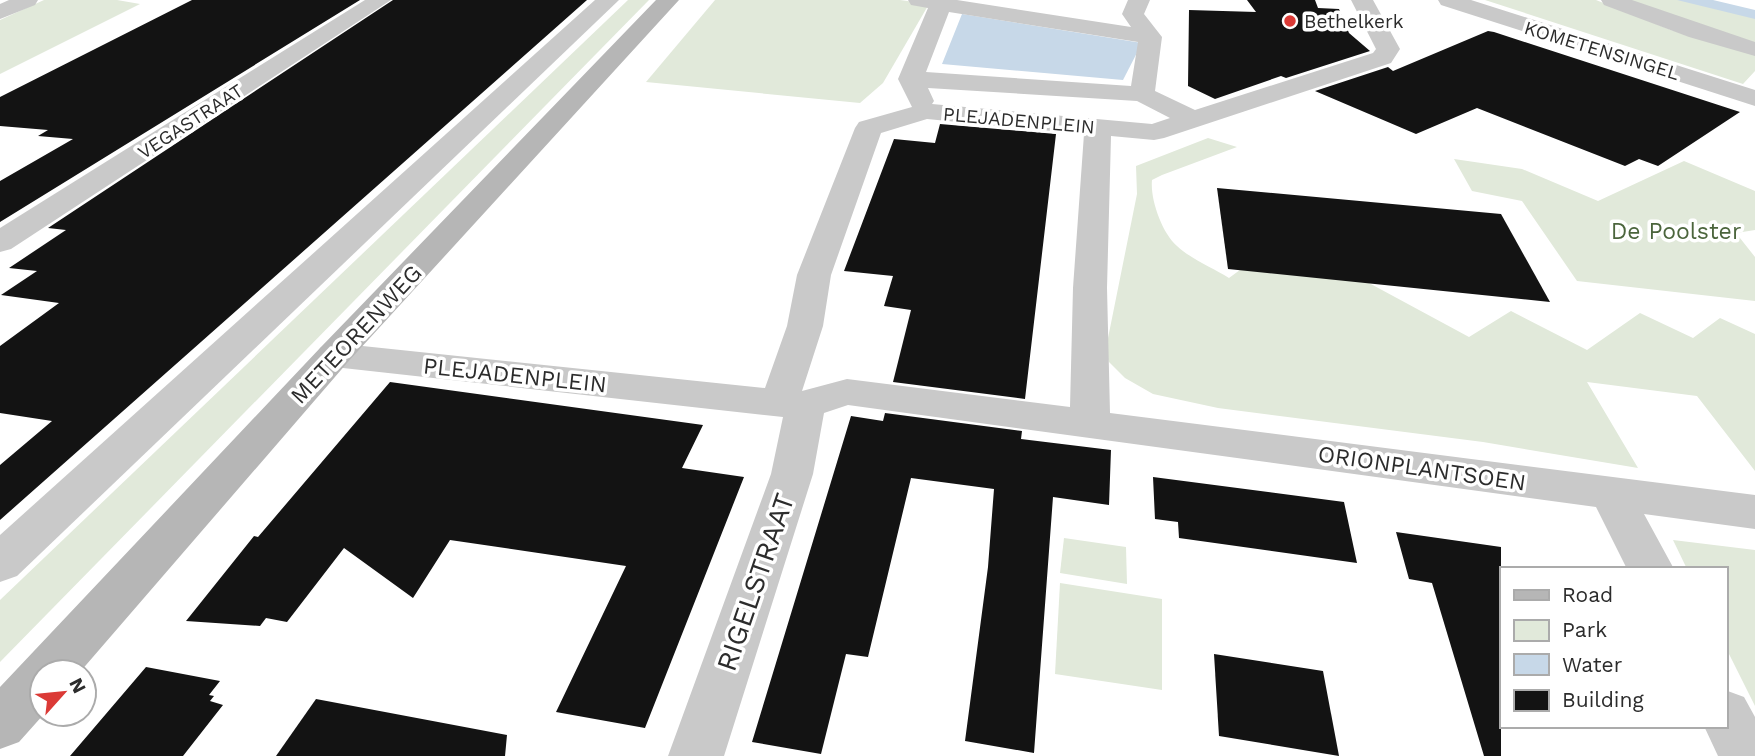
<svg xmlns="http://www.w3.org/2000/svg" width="1755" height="756" viewBox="0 0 1755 756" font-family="'Work Sans',sans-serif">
	<rect width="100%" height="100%" fill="#fff"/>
	<g fill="#e1e9da">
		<polygon points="44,0 117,0 140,4 0,74 0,20"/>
		<polygon points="628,0 649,0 0,662 0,600"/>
		<polygon points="715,0 900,0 929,4 883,83 860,103 646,82"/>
		<polygon points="1485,0 1596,0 1671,30 1755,53 1755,71 1743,84"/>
		<polygon points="1623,0 1704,0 1755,13 1755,45"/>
		<path d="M1208 138 1237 147 1162 175 1152 180C1150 199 1162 233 1177 246 1191 259 1213 268 1229 278L1300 226 1369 283 1469 337 1511 311 1587 350 1640 313 1693 338 1720 318 1755 334V471L1697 396 1587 382 1638 468 1483 442 1218 408 1153 394 1125 378 1109 362 1105 353 1137 194 1136 166Z"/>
		<polygon points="1454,159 1522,169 1598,201 1684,161 1755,191 1755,230 1736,233 1755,257 1755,301 1577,281 1522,201 1472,191"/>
		<polygon points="1064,538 1126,547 1127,584 1060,573"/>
		<polygon points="1673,540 1755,550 1755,706 1725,646 1725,569 1687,569"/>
		<polygon points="1060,583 1162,599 1162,690 1055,674"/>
	</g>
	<g fill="#c7d8e8">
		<polygon points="1677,0 1713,0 1755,10 1755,19"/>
		<polygon points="962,14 1142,43 1123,80 942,64"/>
	</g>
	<g fill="#131313">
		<polygon points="192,0 360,0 0,222 0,181 73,139 38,136 48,130 0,126 0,97"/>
		<polygon points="393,0 587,0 0,520 0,465 52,421 0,413 0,346 59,303 1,295 37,271 9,268 66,230 48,228"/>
		<polygon points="1247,0 1315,0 1318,8 1339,9 1349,33 1370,51 1286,78 1281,76 1215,99 1188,86 1189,10 1256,12"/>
		<polygon points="1488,31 1494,32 1740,112 1658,166 1639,159 1625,166 1477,108 1416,134 1315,91 1388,67 1393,71"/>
		<polygon points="940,124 1056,134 1025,399 893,382 911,310 884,306 893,276 844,271 894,139 935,143"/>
		<polygon points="1217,188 1501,214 1550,302 1228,269"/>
		<polygon points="390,382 703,425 682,468 744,477 645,728 556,712 626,566 450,540 413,598 344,548 287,622 266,618 260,626 186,621 254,536 258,537"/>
		<polygon points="885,413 1022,431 1021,439 1111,450 1109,505 1053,497 1034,753 965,741 988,567 994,489 911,478 868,657 846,654 821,754 752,742 851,416 883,421"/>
		<polygon points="1153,477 1344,502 1357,563 1179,538 1178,522 1155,519"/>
		<polygon points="1396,532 1501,547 1501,756 1484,756 1432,583 1409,579"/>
		<polygon points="1214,654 1323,671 1339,756 1219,736"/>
		<polygon points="146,667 220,681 209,695 214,696 210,701 223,705 183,756 70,756"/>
		<polygon points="316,699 507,735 505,756 276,756"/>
	</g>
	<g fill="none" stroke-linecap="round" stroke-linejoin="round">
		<g fill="#c9c9c9" fill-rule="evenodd">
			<polygon points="9,0 38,0 35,5 0,19 0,4"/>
			<polygon points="365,0 391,0 11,249 0,252 0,228"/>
			<polygon points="595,0 619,0 17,576 0,582 0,535"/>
			<path d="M908 0H957L1131 27 1122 14 1128 0H1150L1144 14 1162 37 1155 91 1195 110 1373 53 1376 49 1351 0H1373L1400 49 1391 63 1164 138 1154 140 1111 136 1107 288 1110 413 1755 495V529L1644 514 1674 569H1627L1596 507 848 405 824 413 813 474 724 756H668L771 474 783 417 334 367 321 363 315 355 321 347 334 343 765 388 787 326 797 275 855 128 859 122 912 107 898 79 928 8 911 5ZM949 12 1138 42 1131 86 926 72ZM928 88 1137 101 1170 118 1152 124 932 104 934 101ZM927 119 1084 134 1073 288 1070 407 847 379 802 391 823 326 831 275 881 133Z"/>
			<polygon points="1438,0 1471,0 1755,90 1755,106 1441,5"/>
			<polygon points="1601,0 1632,0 1755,42 1755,56 1689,37 1604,5"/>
			<polygon points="1725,690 1744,697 1755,717 1755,756 1718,756 1704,726 1725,726"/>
		</g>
		<polygon fill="#b6b6b6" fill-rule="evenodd" points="656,0 679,0 347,363 80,672 42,672 44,714 19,742 0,749 0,687 321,347"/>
	</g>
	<circle fill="#db3a36" stroke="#fff" stroke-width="2.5" cx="1290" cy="21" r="7"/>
	<g text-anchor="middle" stroke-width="7" stroke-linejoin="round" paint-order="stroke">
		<g font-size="19" fill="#2c2c2c" stroke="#fff" text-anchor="start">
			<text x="1304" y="28">Bethelkerk</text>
		</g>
		<g font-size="19" fill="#2c2c2c" stroke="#fff">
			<text transform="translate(1602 50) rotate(17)" y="7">KOMETENSINGEL</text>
			<text transform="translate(1019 120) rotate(5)" y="7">PLEJADENPLEIN</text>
			<text transform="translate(190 121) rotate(-33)" y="7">VEGASTRAAT</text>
		</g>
		<g font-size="23" fill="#4b653c" stroke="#fff">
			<text x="1676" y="239">De Poolster</text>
		</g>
		<g font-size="23" fill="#2c2c2c" stroke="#fff">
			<text transform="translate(356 334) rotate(-47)" y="8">METEORENWEG</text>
			<text transform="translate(515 375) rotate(6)" y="8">PLEJADENPLEIN</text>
			<text transform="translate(1422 468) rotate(8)" y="8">ORIONPLANTSOEN</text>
		</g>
		<g font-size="28" fill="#2c2c2c" stroke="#fff">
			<text transform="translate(755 582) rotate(-71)" y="10">RIGELSTRAAT</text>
		</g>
	</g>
	<rect x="1500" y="567" width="228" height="161" fill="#ffffff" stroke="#ababab" stroke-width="2"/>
	<rect x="1514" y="590" width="35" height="10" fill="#b6b6b6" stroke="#ababab" stroke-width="2"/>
	<text x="1562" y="602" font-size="21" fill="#2c2c2c">Road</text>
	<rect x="1514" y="620" width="35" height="21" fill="#e1e9da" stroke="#ababab" stroke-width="2"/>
	<text x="1562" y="637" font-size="21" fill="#2c2c2c">Park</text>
	<rect x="1514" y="654" width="35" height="21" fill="#c7d8e8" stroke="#ababab" stroke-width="2"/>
	<text x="1562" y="672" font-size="21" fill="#2c2c2c">Water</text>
	<rect x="1514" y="690" width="35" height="21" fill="#131313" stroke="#ababab" stroke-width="2"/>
	<text x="1562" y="707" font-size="21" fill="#2c2c2c">Building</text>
	<g transform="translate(63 693) rotate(63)"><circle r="33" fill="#ffffff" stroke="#ababab" stroke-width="2"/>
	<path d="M0-5L12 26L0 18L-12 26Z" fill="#db3a36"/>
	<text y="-10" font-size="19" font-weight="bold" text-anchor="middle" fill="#2c2c2c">N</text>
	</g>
</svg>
